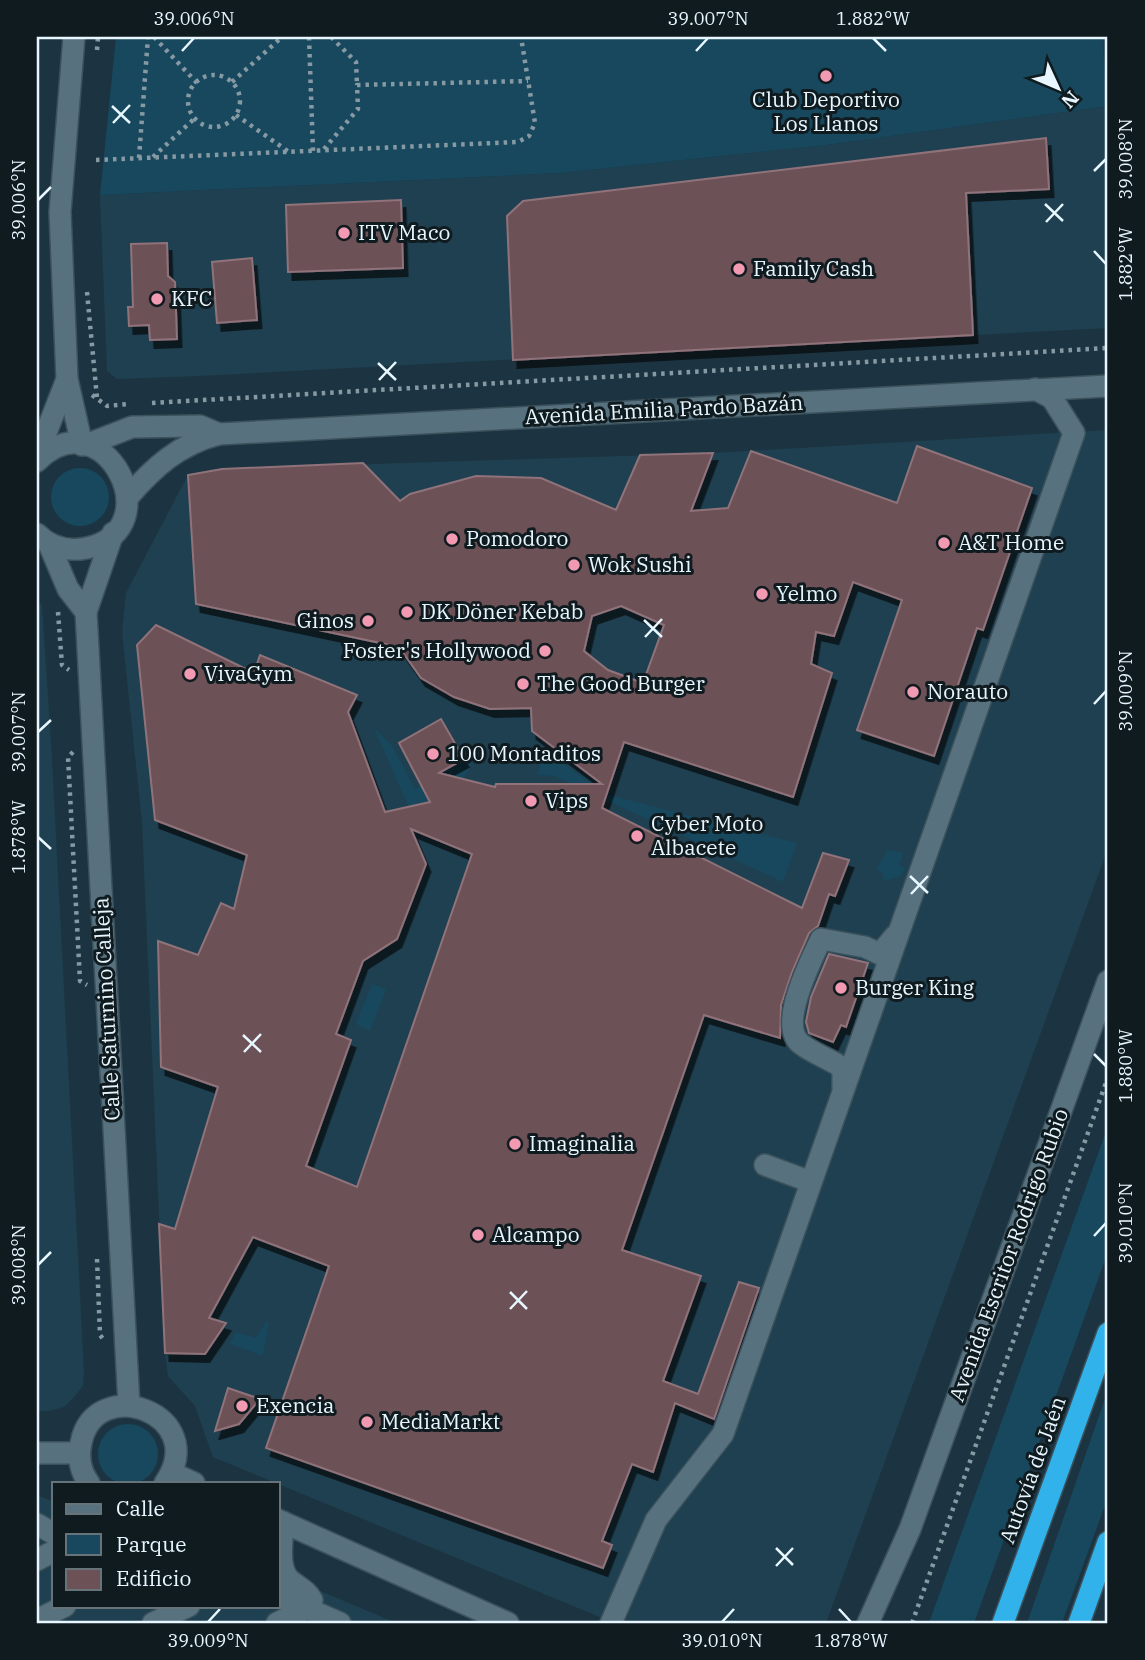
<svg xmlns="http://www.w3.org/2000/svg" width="1145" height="1660" viewBox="0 0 1145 1660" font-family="'IBM Plex Serif',serif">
	<defs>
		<filter id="shadow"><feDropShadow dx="4.5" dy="8" stdDeviation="0" flood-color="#0009"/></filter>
	</defs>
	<rect width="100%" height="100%" fill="#1c3441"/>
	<g fill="#1f4050">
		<polygon points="1102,37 1108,37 1108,328 198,376 117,379 107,371 100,195 560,173 826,145 1108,106"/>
		<polygon points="1108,430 1108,848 826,1623 614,1623 213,1457 195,1406 168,1376 165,1353 142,822 122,632 126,593 188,475 222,469 713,453"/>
		<polygon points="37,599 42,606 51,742 84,1372 83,1386 75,1396 64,1407 48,1411 37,1411"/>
		<polygon points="37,1495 54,1502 54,1606 278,1606 278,1573 396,1623 37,1623"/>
	</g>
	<g fill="#17485e">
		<polygon points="116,37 1102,37 1108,106 826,145 560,173 100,195"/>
		<circle cx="80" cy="497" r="29"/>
		<path d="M374 728 392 746 415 789 464 759 459 749 474 756C464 785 443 808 416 823Z"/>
		<polygon points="543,750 609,795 797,843 783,882 554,776 537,775"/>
		<polygon points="888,850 903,853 899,865 905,868 900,876 884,881 882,872 876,869"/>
		<polygon points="372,984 386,989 370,1031 356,1024"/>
		<polygon points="1108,1126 1108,1252 974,1623 929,1623"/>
		<polygon points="265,1323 269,1323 263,1356 230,1344 236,1332 256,1338"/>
		<polygon points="1108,1390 1108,1497 1062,1623 1027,1623"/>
		<circle cx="128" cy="1454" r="30"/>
	</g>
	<g fill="#6c5157" stroke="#90737a" stroke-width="2" fill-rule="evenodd" filter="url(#shadow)">
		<polygon points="1046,138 1049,189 966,193 973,335 513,360 507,216 523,201"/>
		<polygon points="401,200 403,268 288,272 286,205"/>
		<polygon points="167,243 168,276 175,282 177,339 150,340 149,325 129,326 128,307 133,307 131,244"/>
		<polygon points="252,258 257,320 217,323 212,262"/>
		<path d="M917 446 1032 488 983 630 977 628 934 756 857 730 902 600 853 582 834 636 816 632 811 664 832 673 793 797 624 742 602 808 802 908 823 853 849 860 835 896 829 894 818 926 809 933 792 972 781 1005 780 1038 704 1015 622 1250 701 1276 663 1381 698 1394 739 1282 759 1288 714 1419 675 1403 653 1472 632 1464 602 1541 612 1545 603 1568 266 1448 329 1266 253 1237 209 1318 226 1323 205 1354 165 1353 159 1224 175 1229 218 1087 161 1067 158 941 198 955 221 903 234 909 247 855 155 820 137 645 156 625 254 673 260 655 357 695 348 712 385 812 430 802 399 743 441 719 464 759 439 773 495 787 496 784H602L532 731 531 708 490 709 454 697 421 678 399 647 196 604 188 475 222 469 363 463 400 501 410 494 476 476 541 478 616 510 640 455 713 453 691 511 728 508 751 451 897 503ZM621 606 664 625 643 683 608 670 584 651 592 616ZM411 829 472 854 357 1187 306 1166 351 1040 336 1034 363 961 397 939 426 864Z"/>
		<polygon points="829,954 868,963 846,1027 841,1025 833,1042 809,1033 806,1022 811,997"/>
		<polygon points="228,1388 260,1399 239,1424 215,1431"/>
	</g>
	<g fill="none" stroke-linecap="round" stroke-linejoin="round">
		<g stroke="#3b515b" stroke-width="24">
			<g id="minor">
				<polyline points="74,37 60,212 67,379 82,445"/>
				<polyline points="86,445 132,427 200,426 219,434"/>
				<polyline points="37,456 67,379"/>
				<path d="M37 461C103 395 173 529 87 548 68 552 50 547 37 534"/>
				<path d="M127 498C154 467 179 444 219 434L1108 386"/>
				<polyline points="113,533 86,612 129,1405"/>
				<polyline points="49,544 68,589 86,612"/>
				<path d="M843 1089V1068C830 1059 814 1054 801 1044 777 1025 811 961 821 939L865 947 880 954 895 936"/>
				<polyline points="765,1165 811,1182"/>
				<polyline points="37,1453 79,1453"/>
				<polyline points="172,1473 194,1483"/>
				<path d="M89 1483C80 1471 78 1457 81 1443 95 1372 212 1414 165 1483"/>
				<polyline points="278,1520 508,1623"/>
				<polyline points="37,1524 54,1534"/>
				<polyline points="37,1560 54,1551"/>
				<polyline points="278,1596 340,1623"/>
				<polyline points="37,1620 65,1606"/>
				<polyline points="153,1623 189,1606"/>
				<path d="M277 1623 308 1608 312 1600C306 1590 300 1588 291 1581 276 1569 283 1539 283 1522"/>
				<polyline points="611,1623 656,1520 723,1434 1074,433 1052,398 1035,389"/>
				<polyline points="868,1623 910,1529 1108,981"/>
			</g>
		</g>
		<g stroke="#3b515b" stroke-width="24">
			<g id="highway">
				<polyline points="1003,1623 1108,1333"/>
				<polyline points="1079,1623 1108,1542"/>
			</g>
		</g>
		<g stroke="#879aa4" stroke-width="4.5" stroke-dasharray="3.5 5" stroke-linecap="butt">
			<polyline points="154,37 197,83"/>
			<polyline points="309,37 313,151"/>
			<polyline points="331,37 356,62 357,85"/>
			<polyline points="97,50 98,37"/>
			<circle cx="214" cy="101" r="26"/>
			<polyline points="232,82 282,37"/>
			<polyline points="236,115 289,152"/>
			<polyline points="324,149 358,109 357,85 528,81"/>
			<polyline points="153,157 195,118"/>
			<polyline points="139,158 148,37"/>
			<polyline points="96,160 518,142 529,136 535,123 521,37"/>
			<polyline points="87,292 97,398"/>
			<polyline points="92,395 107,406 129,404"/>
			<polyline points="152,403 1108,348"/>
			<polyline points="58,612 62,665 69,670"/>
			<polyline points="73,752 68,757 80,981 87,985"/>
			<polyline points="97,1259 100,1335 104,1340"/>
			<polyline points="912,1623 1108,1077"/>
		</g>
		<use href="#minor" stroke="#57717f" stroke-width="21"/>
		<use href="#highway" stroke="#31b2ea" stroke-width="21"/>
	</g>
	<path fill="none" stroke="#e8f7ff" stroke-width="2.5" d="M873 38 886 51M182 51 194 38M696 51 708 38M112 106 130 123M113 123 130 105M1094 171 1106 159M38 200 51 187M1045 204 1063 221M1046 222 1063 204M1094 251 1106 264M378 363 396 380M379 380 396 362M644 620 662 637M645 637 662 619M1094 704 1106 691M38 732 51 720M38 837 51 849M910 876 928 893M911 894 928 876M243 1035 261 1052M244 1052 261 1034M1094 1054 1106 1066M1094 1236 1106 1223M38 1265 51 1252M510 1292 527 1309M510 1309 527 1291M776 1548 793 1565M776 1566 793 1548M839 1609 851 1622M208 1622 220 1609M722 1622 734 1609"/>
	<g fill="#f19ab2" stroke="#101b20" stroke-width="2.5">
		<circle cx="826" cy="76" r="7"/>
		<circle cx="344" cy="233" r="7"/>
		<circle cx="739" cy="269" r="7"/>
		<circle cx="157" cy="299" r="7"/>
		<circle cx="452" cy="539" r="7"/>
		<circle cx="944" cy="543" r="7"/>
		<circle cx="574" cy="565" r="7"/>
		<circle cx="762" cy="594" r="7"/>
		<circle cx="407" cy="612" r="7"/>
		<circle cx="368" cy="621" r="7"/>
		<circle cx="545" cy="651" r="7"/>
		<circle cx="190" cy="674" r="7"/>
		<circle cx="523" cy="684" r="7"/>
		<circle cx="913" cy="692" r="7"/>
		<circle cx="433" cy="754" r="7"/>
		<circle cx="531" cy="801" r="7"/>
		<circle cx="637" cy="836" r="7"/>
		<circle cx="841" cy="988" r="7"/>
		<circle cx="515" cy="1144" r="7"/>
		<circle cx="478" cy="1235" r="7"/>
		<circle cx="242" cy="1406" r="7"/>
		<circle cx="367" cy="1422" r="7"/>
	</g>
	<g text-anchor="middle" stroke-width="6" stroke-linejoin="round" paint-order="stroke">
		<g font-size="21" fill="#e8f7ff" stroke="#101b20" text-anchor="start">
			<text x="826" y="107" text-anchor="middle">Club Deportivo<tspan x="826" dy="24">Los Llanos</tspan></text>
			<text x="358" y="240">ITV Maco</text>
			<text x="753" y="276">Family Cash</text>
			<text x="171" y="306">KFC</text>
			<text x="466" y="546">Pomodoro</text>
			<text x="958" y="550">A&amp;T Home</text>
			<text x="588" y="572">Wok Sushi</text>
			<text x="776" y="601">Yelmo</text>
			<text x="421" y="619">DK Döner Kebab</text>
			<text x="354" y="628" text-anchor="end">Ginos</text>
			<text x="531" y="658" text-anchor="end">Foster's Hollywood</text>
			<text x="204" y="681">VivaGym</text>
			<text x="537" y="691">The Good Burger</text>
			<text x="927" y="699">Norauto</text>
			<text x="447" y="761">100 Montaditos</text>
			<text x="545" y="808">Vips</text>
			<text x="651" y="831">Cyber Moto<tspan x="651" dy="24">Albacete</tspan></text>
			<text x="855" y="995">Burger King</text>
			<text x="529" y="1151">Imaginalia</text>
			<text x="492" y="1242">Alcampo</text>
			<text x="256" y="1413">Exencia</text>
			<text x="381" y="1429">MediaMarkt</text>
		</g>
		<g font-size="21" fill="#e8f7ff" stroke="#101b20">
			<text transform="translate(664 410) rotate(-3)" y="7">Avenida Emilia Pardo Bazán</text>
			<text transform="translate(107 1009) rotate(-93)" y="7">Calle Saturnino Calleja</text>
			<text transform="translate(1009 1255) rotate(-70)" y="7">Avenida Escritor Rodrigo Rubio</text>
			<text transform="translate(1033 1470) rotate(-70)" y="7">Autovía de Jaén</text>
		</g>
	</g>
	<rect width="1145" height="1660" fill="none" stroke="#101b20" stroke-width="77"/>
	<rect x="52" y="1482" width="228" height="126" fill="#101b20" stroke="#667379" stroke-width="2"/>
	<rect x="66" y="1504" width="35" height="10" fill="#57717f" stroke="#667379" stroke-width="2"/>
	<text x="116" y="1516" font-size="21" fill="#e8f7ff">Calle</text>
	<rect x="66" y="1534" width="35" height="21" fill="#17485e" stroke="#667379" stroke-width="2"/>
	<text x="116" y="1552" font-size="21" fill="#e8f7ff">Parque</text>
	<rect x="66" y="1569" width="35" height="21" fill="#6c5157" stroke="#667379" stroke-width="2"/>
	<text x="116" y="1586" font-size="21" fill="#e8f7ff">Edificio</text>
	<g transform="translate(1058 88) rotate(134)" stroke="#101b20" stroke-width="5" paint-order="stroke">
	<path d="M0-5L12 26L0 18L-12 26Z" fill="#e8f7ff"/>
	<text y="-10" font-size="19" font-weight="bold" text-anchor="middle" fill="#e8f7ff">N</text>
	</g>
	<rect x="38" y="38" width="1068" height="1584" fill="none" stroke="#e8f7ff" stroke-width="2.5"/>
	<g font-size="18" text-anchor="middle" fill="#e8f7ff">
		<text x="194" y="25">39.006°N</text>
		<text x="708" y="25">39.007°N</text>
		<text x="873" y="25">1.882°W</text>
		<text transform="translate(1126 159) rotate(-90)" y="6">39.008°N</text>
		<text transform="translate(19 200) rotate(-90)" y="6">39.006°N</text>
		<text transform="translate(1126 264) rotate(-90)" y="6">1.882°W</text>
		<text transform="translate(1126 691) rotate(-90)" y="6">39.009°N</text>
		<text transform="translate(19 732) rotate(-90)" y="6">39.007°N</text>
		<text transform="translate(19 837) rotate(-90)" y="6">1.878°W</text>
		<text transform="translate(1126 1066) rotate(-90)" y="6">1.880°W</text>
		<text transform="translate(1126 1223) rotate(-90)" y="6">39.010°N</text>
		<text transform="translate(19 1265) rotate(-90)" y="6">39.008°N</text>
		<text x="208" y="1647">39.009°N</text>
		<text x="722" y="1647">39.010°N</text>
		<text x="851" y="1647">1.878°W</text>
	</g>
</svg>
